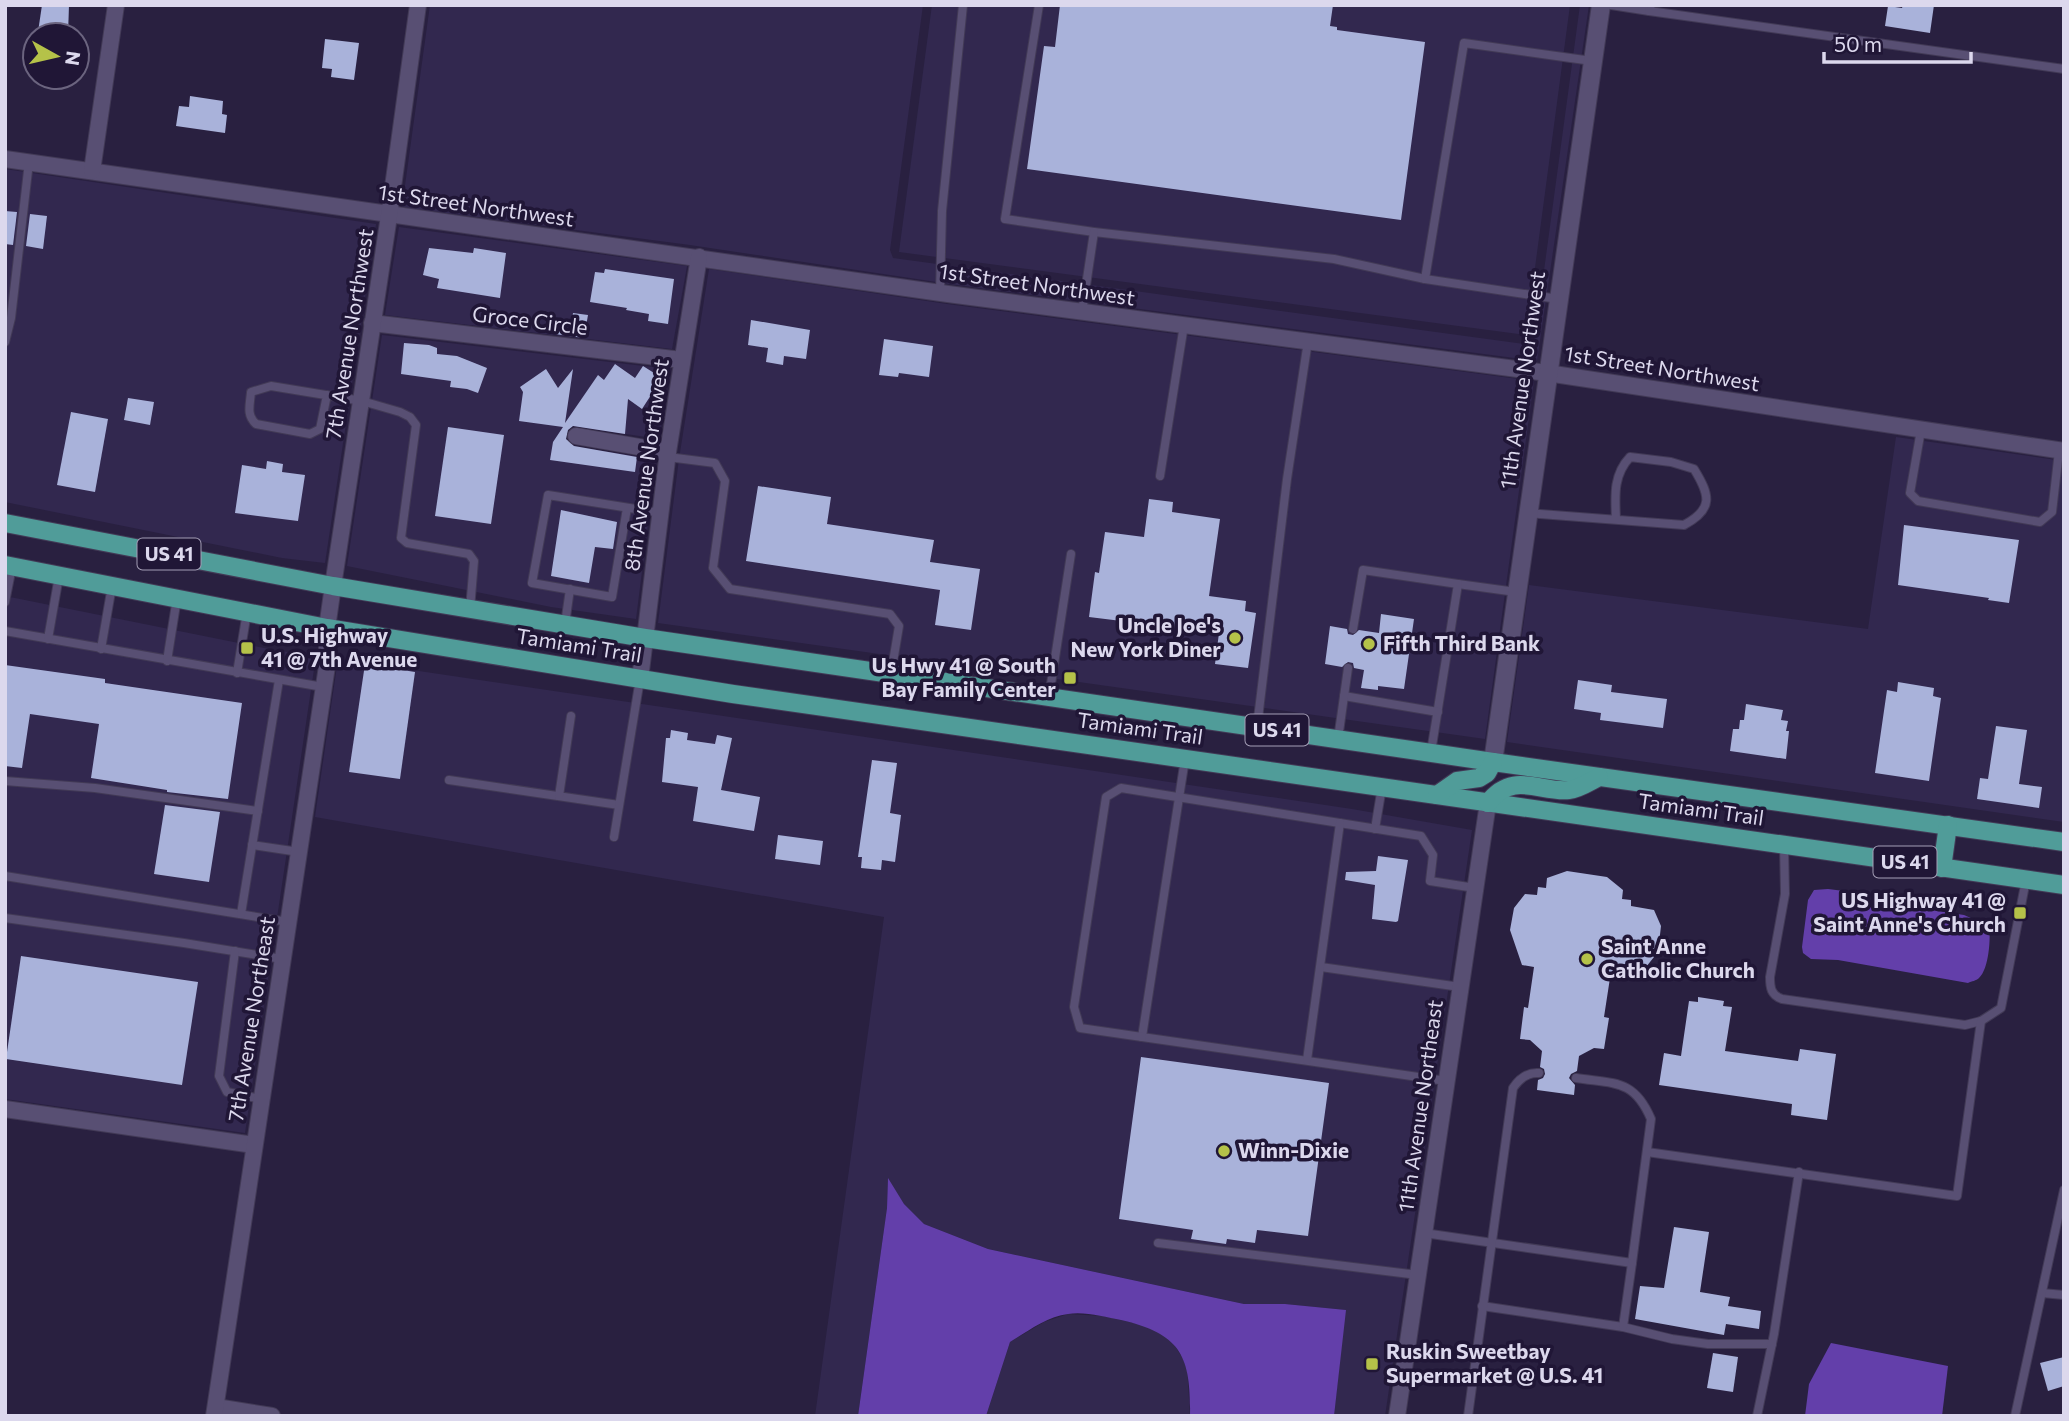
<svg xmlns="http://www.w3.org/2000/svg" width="2069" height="1421" viewBox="0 0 2069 1421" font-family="Commissioner,sans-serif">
	<rect width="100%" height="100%" fill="#292040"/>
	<g fill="#32284f">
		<polygon points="430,5 923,5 890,250 893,258 1524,344 1533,342 1535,337 1580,5 1589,5 1537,361 950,284 690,245 402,207"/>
		<polygon points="932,5 1570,5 1526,335 899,252"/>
		<polygon points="5,169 376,224 325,563 282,558 5,502"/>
		<polygon points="399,227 687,266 672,349 385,315"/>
		<polygon points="709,269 947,304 1534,381 1485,739 658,623 679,459"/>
		<polygon points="382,335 669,369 659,439 567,425 564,445 656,459 636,619 551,607 347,566"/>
		<polygon points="1896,437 2064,461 2064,822 1507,742 1529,585 1868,629"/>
		<polygon points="5,596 274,650 316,656 245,1133 5,1099"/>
		<polygon points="338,659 1352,809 1472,830 1385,1416 1334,1416 1345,1310 1285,1304 1244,1304 988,1249 924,1224 904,1204 888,1180 887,1208 858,1416 815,1416 884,917 315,817"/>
		<polygon points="1068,1314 1103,1316 1143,1325 1170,1338 1187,1365 1190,1416 986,1416 1010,1342 1044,1322"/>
	</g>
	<g fill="#633faa">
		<path d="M1828 889 1844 891 1864 900 1964 915 1989 926C1991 937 1989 969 1979 978 1976 981 1972 981 1968 983L1838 960 1811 959 1803 953 1802 947 1808 900 1814 890Z"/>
		<path d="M888 1178 904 1204 924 1224 988 1249 1244 1304H1285L1346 1310 1334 1416H1190C1191 1357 1182 1334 1121 1320 1105 1317 1084 1311 1068 1314 1047 1316 1027 1332 1010 1342L986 1416H858L887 1208Z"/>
		<polygon points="1831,1343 1948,1366 1942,1416 1805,1416 1809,1384"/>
	</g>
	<g fill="#a9b2da">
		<polygon points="42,5 69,5 68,35 38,32"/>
		<polygon points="1060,5 1333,5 1330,26 1337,27 1337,30 1425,42 1401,220 1027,169 1044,46 1055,47"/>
		<polygon points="1903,5 1934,5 1930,33 1885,26 1888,6 1902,8"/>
		<polygon points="325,39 359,43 354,80 331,77 332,69 322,68"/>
		<polygon points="190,96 223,101 222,114 227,115 225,133 176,126 179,106 189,107"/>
		<polygon points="5,211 17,212 13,245 5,244"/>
		<polygon points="30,214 47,216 43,249 26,246"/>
		<polygon points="429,248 473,253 474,248 506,253 500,298 437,288 439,279 423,275"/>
		<polygon points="605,269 674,279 668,324 648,321 649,314 626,310 627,308 590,302 595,272 604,273"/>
		<polygon points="573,313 588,315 584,338 555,334 556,328 571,329"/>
		<polygon points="751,320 810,330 806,359 784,356 783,365 766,362 768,348 748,345"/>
		<polygon points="884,339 933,346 929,377 899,373 898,377 879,375"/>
		<polygon points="404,343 429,345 437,348 437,354 457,356 487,368 478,393 467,389 450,387 451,381 401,374"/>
		<polygon points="615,364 635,378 643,366 662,378 642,409 628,399 625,434 573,426 568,430 566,439 574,446 637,457 635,472 550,460 553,442 563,427 519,421 523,392 520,387 546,369 558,388 573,369 565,423 598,375 604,380"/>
		<polygon points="128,398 154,402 150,425 124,420"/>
		<polygon points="71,412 108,419 95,492 57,485"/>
		<polygon points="448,427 504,435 491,524 435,516"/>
		<polygon points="267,461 283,464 282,472 305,475 298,521 235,513 242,465 266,469"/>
		<polygon points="758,486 831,497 827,524 934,540 930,562 980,569 971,630 935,625 940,590 746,561"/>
		<polygon points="1149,499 1173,502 1172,512 1220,519 1209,596 1246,601 1245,611 1256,613 1248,668 1215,664 1219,633 1089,617 1095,572 1099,573 1105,532 1144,537"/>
		<polygon points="561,510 617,522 613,549 595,547 589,583 551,576"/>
		<polygon points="1904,525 2019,540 2009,603 1988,600 1989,598 1898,585"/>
		<polygon points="1381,614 1414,619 1404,689 1378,686 1378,690 1361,688 1364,670 1354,668 1353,663 1348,662 1342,667 1325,664 1330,626 1347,629 1348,634 1353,635 1359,630 1379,633"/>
		<polygon points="365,664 415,672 400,779 349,772"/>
		<polygon points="5,665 105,679 105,683 242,703 228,799 167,792 167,790 91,778 99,724 30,714 22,768 5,766"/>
		<polygon points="1578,680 1612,685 1611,692 1667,699 1663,728 1600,720 1601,713 1574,709"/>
		<polygon points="1898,682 1934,688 1933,696 1941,698 1929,781 1875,773 1887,690 1897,692"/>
		<polygon points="1746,704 1783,710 1781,720 1788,721 1786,731 1789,731 1786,759 1730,751 1733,729 1739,729 1740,720 1744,720"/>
		<polygon points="1996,726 2027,730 2019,784 2042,787 2039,808 1977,799 1980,778 1988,779"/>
		<polygon points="671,730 688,733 687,740 715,744 717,735 732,738 721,790 760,797 754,831 693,821 698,787 662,782 666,738 670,738"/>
		<polygon points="872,760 897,763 890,813 901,815 895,862 882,860 881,870 861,868 862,857 858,857"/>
		<polygon points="165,805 220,812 209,882 154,874"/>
		<polygon points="778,835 823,841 820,865 775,859"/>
		<polygon points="1378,856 1408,860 1398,921 1396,922 1372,919 1375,885 1345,880 1346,872 1376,871"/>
		<polygon points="1567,871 1607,877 1623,890 1622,899 1631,900 1631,906 1654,910 1661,926 1658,952 1646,967 1628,965 1626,980 1610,978 1604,1017 1609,1018 1604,1049 1594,1048 1579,1056 1577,1071 1571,1074 1569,1078 1575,1085 1574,1095 1537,1090 1538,1080 1543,1078 1545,1074 1544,1069 1540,1067 1542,1051 1530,1040 1520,1039 1524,1007 1528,1008 1534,967 1522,965 1510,930 1514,908 1525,894 1537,895 1538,887 1546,888 1547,878"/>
		<polygon points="21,956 198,982 182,1085 6,1059"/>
		<polygon points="1698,997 1724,1001 1723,1006 1732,1007 1725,1051 1798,1061 1800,1049 1836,1054 1827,1120 1791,1115 1792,1104 1659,1085 1664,1053 1681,1056 1689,1001 1698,1002"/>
		<polygon points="1141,1057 1329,1083 1308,1236 1257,1230 1255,1243 1227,1239 1226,1244 1191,1239 1193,1230 1119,1219"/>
		<polygon points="1674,1227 1709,1232 1700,1292 1730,1297 1728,1306 1761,1311 1759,1329 1726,1324 1724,1335 1635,1319 1640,1286 1664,1288"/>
		<polygon points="1713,1353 1738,1357 1733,1392 1707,1388"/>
		<polygon points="2064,1357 2064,1386 2048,1391 2040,1363"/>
	</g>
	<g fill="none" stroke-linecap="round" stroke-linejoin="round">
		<g stroke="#423a56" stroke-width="10">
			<g id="service">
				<polyline points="1039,5 1005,219 1094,232 1334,259 1425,279"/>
				<polyline points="1611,5 1649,11 1651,5"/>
				<polyline points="1649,11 2064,69"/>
				<polyline points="940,293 942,211 963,5"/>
				<polyline points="1558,299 1425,279 1464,43 1592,61"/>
				<polyline points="1082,312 1094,232"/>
				<polyline points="5,342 11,318 29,162"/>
				<path d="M327 395 320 429 310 434 256 424C246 415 250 405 251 392L271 386 362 401 400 412 410 417 416 425 401 538 407 543 469 554 474 561 470 609"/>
				<polyline points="1921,430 1910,493 1918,501 2040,522 2052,512 2059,451"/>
				<polyline points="668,457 715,463 725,481 713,568 730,589 890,614 899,626 891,674"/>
				<polyline points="1160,476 1184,325"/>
				<polyline points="627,508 612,597 532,583 548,495 661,513"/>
				<path d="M1527 513 1684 525C1714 509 1710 495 1694 469L1671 462 1630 457C1613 475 1615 496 1616 519"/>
				<polyline points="1458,584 1516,592"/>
				<polyline points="5,602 12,567"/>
				<polyline points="565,624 570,589"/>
				<polyline points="1353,629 1363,570 1458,584 1431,752"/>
				<polyline points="5,631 323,687"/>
				<polyline points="48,639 59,576"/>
				<polyline points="101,649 112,586"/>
				<polyline points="167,661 177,598"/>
				<polyline points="237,673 247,612"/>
				<polyline points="1344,696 1438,712"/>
				<polyline points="1049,697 1071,554"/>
				<polyline points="1257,727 1287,479 1308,341"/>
				<polyline points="1338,739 1348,668"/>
				<polyline points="1185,759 1142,1037 1446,1081"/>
				<polyline points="449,780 619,805"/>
				<polyline points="5,781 95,788 258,811"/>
				<polyline points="559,796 571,716"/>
				<polyline points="1375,829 1382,787"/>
				<polyline points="614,837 640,679"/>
				<polyline points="252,845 299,852"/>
				<path d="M1784 845 1785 894 1770 977C1770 988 1771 995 1782 999L1965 1025 1981 1021"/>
				<polyline points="5,876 288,922"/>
				<polyline points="241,914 279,680"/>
				<polyline points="5,918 184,943 282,959"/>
				<polyline points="235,951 219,1076 227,1092 261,1099"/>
				<polyline points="1321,967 1460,987"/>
				<polyline points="1142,1037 1080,1028 1074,1007 1106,797 1121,788 1421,836 1433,855 1430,881 1475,888"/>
				<polyline points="1307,1060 1340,823"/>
				<polyline points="1647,1152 1957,1196 1981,1021 2001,1008 2026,880"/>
				<path d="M1424 1233 1632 1263 1651 1119C1634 1079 1615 1084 1576 1078"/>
				<polyline points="1158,1243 1418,1275"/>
				<polyline points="2042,1293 2064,1295"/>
				<polyline points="1482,1306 1623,1327 1672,1339 1708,1344 1772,1344"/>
				<polyline points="1623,1327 1632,1263"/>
				<path d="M1468 1416 1513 1088C1519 1079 1527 1072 1539 1073"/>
				<polyline points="1757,1416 1774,1334 1799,1172"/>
				<polyline points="2015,1416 2064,1190"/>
			</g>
		</g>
		<g stroke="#423a56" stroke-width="18">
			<g id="minor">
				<polyline points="5,159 948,294 1547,373 2064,451"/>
				<polyline points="92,171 116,5"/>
				<polyline points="372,323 682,360"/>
				<polyline points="576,436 668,452"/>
				<polyline points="640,679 668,452 699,257"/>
				<polyline points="5,1109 254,1145"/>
				<polyline points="216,1407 272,1416"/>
				<polyline points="214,1416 327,666 327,628 333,586 389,216 418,5"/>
				<polyline points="1397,1416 1488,803"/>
			</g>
		</g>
		<g stroke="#423a56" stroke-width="20">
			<polyline id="tertiary" points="1493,762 1601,5"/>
		</g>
		<g stroke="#423a56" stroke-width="20">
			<g id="primary">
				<polyline points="5,523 333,586 645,638 1493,762 2064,842"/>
				<polyline points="5,565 327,628 733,694 2064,885"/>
				<polyline points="1437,795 1457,781 1479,778 1487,773 1493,762"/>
				<path d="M1488 803C1513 770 1540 793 1569 790 1579 789 1591 781 1599 777"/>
				<polyline points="1942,868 1948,825"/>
			</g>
		</g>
		<use href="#service" stroke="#584f73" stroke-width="8"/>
		<use href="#minor" stroke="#584f73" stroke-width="16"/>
		<use href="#tertiary" stroke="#584f73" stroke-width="18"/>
		<use href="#primary" stroke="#509c99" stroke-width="18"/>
	</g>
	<g fill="#b5c249" stroke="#201636" stroke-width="2.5">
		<circle cx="1235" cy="638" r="7"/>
		<circle cx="1369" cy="644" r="7"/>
		<rect x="240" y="641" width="14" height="14" rx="3.5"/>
		<rect x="1063" y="671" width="14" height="14" rx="3.5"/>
		<rect x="2013" y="906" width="14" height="14" rx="3.5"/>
		<circle cx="1587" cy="959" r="7"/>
		<circle cx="1224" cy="1151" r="7"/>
		<rect x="1365" y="1357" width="14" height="14" rx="3.5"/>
	</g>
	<g text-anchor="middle" stroke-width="7" stroke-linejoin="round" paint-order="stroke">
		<g fill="#201636" stroke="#a49eb6" stroke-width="2">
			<rect x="137.5" y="538.5" width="63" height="31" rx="5"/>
			<rect x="1245.5" y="714.5" width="63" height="31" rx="5"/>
			<rect x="1873.5" y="846.5" width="63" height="31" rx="5"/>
		</g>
		<g font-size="19" font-weight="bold" fill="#dcd8ed">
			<text x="169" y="561">US 41</text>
			<text x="1277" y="737">US 41</text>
			<text x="1905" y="869">US 41</text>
		</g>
		<g font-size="21" fill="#dcd8ed" stroke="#201636">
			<text transform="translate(476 206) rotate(8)" y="7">1st Street Northwest</text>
			<text transform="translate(1037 285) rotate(8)" y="7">1st Street Northwest</text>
			<text transform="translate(530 321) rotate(7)" y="7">Groce Circle</text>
			<text transform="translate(350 334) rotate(-81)" y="7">7th Avenue Northwest</text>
			<text transform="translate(1662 369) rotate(9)" y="7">1st Street Northwest</text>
			<text transform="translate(1523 380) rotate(-82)" y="7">11th Avenue Northwest</text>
			<text transform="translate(647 465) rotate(-82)" y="7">8th Avenue Northwest</text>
			<text transform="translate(579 646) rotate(9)" y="7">Tamiami Trail</text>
			<text transform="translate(1140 729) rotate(8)" y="7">Tamiami Trail</text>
			<text transform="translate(1701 810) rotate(8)" y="7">Tamiami Trail</text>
			<text transform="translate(252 1019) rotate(-81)" y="7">7th Avenue Northeast</text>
			<text transform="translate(1421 1106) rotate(-82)" y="7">11th Avenue Northeast</text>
		</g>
		<g font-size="21" font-weight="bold" fill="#dcd8ed" stroke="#201636" text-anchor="start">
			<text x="1221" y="633" text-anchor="end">Uncle Joe's<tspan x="1221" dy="24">New York Diner</tspan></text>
			<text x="261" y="643">U.S. Highway<tspan x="261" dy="24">41 @ 7th Avenue</tspan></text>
			<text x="1383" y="651">Fifth Third Bank</text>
			<text x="1056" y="673" text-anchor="end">Us Hwy 41 @ South<tspan x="1056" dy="24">Bay Family Center</tspan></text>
			<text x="2006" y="908" text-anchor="end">US Highway 41 @<tspan x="2006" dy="24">Saint Anne's Church</tspan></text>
			<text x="1601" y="954">Saint Anne<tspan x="1601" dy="24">Catholic Church</tspan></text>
			<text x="1238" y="1158">Winn-Dixie</text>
			<text x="1386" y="1359">Ruskin Sweetbay<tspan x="1386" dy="24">Supermarket @ U.S. 41</tspan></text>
		</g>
	</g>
	<rect width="2069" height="1421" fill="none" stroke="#dcd8ed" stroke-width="14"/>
	<g transform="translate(56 56) rotate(98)"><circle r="33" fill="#201636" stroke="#6b647f" stroke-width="2"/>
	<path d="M0-5L12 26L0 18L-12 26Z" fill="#b5c249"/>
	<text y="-10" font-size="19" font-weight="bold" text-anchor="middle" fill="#dcd8ed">N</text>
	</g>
	<path d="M1824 52v10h147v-10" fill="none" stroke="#dcd8ed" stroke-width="3.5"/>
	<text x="1834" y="52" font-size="21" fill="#dcd8ed" stroke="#201636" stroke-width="5" paint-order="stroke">50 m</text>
</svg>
